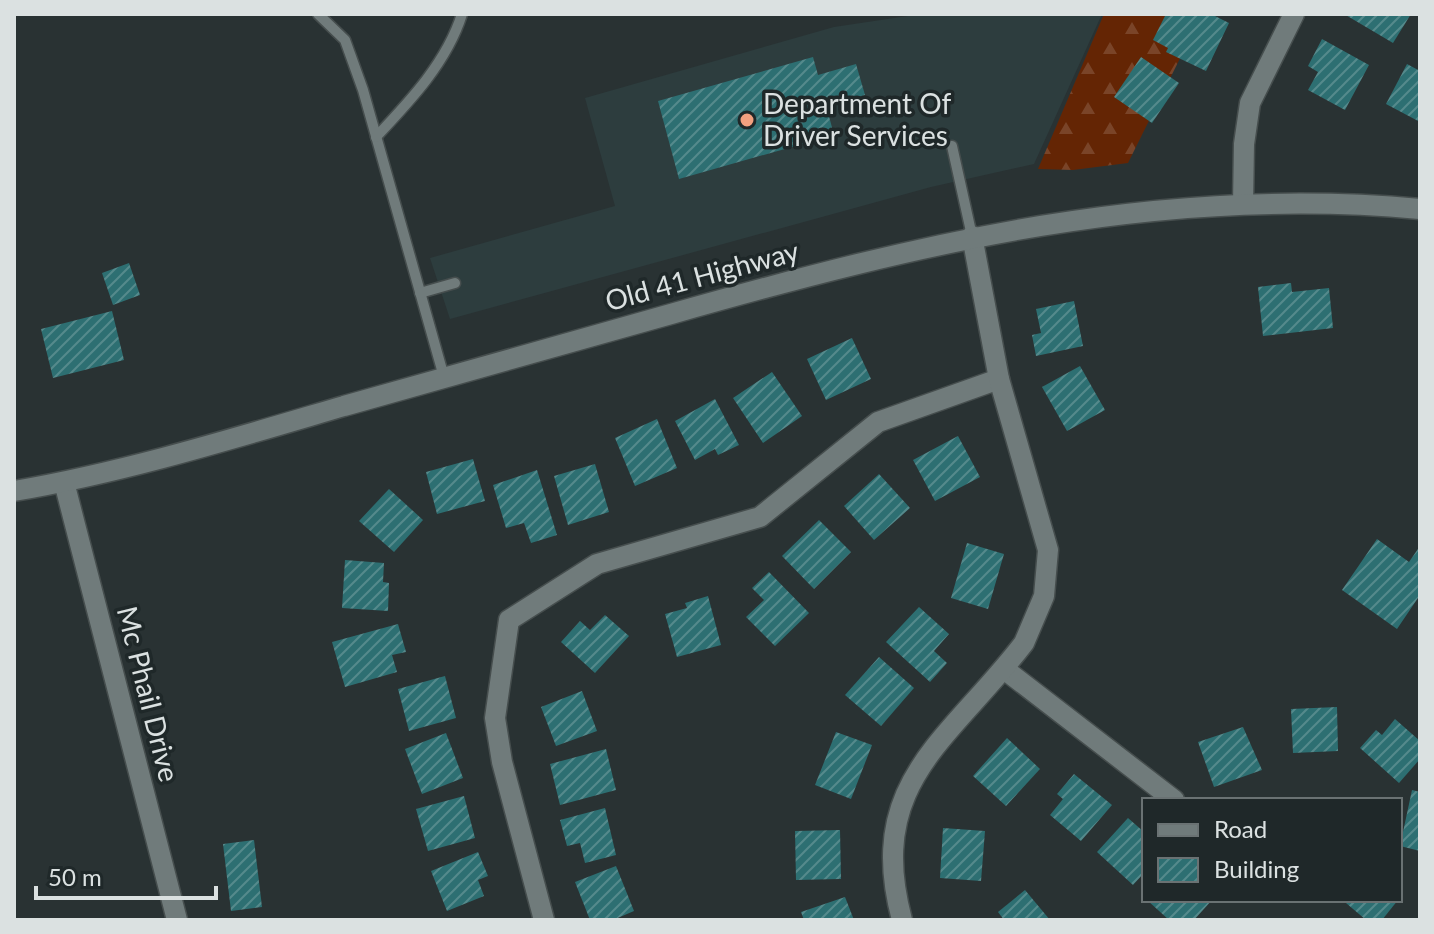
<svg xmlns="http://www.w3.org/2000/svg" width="1434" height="934" viewBox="0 0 1434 934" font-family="Lato,sans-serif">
	<defs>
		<pattern id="forest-firs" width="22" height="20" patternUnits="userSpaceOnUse" patternTransform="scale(2)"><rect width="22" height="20" fill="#642504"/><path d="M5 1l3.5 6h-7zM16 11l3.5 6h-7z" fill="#7a4428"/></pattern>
		<pattern id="building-hatch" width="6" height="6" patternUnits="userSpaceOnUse" patternTransform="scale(2)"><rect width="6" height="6" fill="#2d6f72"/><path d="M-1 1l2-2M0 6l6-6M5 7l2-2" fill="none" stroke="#558a8c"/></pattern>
	</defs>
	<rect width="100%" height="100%" fill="#293233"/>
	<polygon fill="#2d3d3e" points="921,14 1102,14 1034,164 931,187 450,319 430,258 615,206 585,98 834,27"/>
	<polygon fill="url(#forest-firs)" points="1104,14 1202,14 1128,163 1073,170 1038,169"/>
	<g fill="url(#building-hatch)">
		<polygon points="1166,14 1211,14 1229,23 1206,71 1166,52 1168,48 1153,40"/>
		<polygon points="1344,14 1411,14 1393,43"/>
		<polygon points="1322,39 1369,65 1345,110 1308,90 1318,72 1308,66"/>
		<polygon points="813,57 818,75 856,64 865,95 826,105 834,135 679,179 658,101"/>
		<polygon points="1141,57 1179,83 1152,123 1114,97"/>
		<polygon points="1407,64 1420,71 1420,122 1386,104"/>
		<polygon points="129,263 140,295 113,305 102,273"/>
		<polygon points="1291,283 1292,292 1329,288 1333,328 1263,336 1258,287"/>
		<polygon points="1074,301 1083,346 1036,356 1032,335 1041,333 1036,309"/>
		<polygon points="112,311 124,360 53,378 41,329"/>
		<polygon points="852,338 871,379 826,400 807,359"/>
		<polygon points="1080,366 1105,410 1067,431 1042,387"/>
		<polygon points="772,372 802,416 763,443 733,398"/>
		<polygon points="715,399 739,445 718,455 715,449 695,460 675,421"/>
		<polygon points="657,419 677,468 635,486 615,438"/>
		<polygon points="958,436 980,477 935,501 913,460"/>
		<polygon points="473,459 485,501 437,514 426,472"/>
		<polygon points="595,464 609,512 568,525 554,476"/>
		<polygon points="537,470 557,535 531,543 524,523 506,528 493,485"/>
		<polygon points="879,474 910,508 874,540 844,506"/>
		<polygon points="389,489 423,520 394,552 359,521"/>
		<polygon points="819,520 851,552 814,589 782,556"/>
		<polygon points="1377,539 1409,562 1420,546 1420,595 1397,629 1342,590"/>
		<polygon points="967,543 1004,554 988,609 951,598"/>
		<polygon points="345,560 384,563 383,582 389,583 388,611 342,608"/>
		<polygon points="769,572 809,613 775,646 746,617 764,600 752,588"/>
		<polygon points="708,596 721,645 677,657 665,614 687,608 685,603"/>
		<polygon points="919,607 949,634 934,651 947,663 930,682 886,642"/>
		<polygon points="605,615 629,636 595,673 561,642 580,621 590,630"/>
		<polygon points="398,624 406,652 392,655 397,672 345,687 332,642"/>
		<polygon points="879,657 914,688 881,726 845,695"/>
		<polygon points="445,676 456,718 409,731 398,689"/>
		<polygon points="582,691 597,731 556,746 541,707"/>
		<polygon points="1337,707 1338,751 1293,753 1291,709"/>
		<polygon points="1395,719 1420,741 1420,759 1399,783 1360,748 1376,730 1382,735"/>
		<polygon points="1243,727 1262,770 1214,787 1198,742"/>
		<polygon points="836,732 872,745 851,799 815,785"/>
		<polygon points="446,733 463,778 422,794 405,749"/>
		<polygon points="1007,738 1040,769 1006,806 973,776"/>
		<polygon points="606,749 616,790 560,805 550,764"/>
		<polygon points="1074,774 1112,805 1081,841 1050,815 1063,799 1057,794"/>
		<polygon points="1412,790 1420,792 1420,851 1400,846"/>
		<polygon points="464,796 475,838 428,851 416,809"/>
		<polygon points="605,808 616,855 585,863 580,843 567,846 560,820"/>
		<polygon points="1128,818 1144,832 1144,873 1133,885 1097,852"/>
		<polygon points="943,828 985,831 981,881 940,878"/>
		<polygon points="840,830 841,879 796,880 795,831"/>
		<polygon points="254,840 262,907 231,911 223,844"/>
		<polygon points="478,852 488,876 478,880 484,896 447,911 431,871"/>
		<polygon points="616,866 634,911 613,920 590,920 575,882"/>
		<polygon points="1025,890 1050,920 1004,920 998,912"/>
		<polygon points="845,897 854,920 804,920 801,912"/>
		<polygon points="1147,900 1212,900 1194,920 1169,920"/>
		<polygon points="1349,900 1398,900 1382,920 1366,920 1346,903"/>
	</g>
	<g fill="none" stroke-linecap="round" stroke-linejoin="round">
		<g stroke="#464e4e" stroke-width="13">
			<g id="lane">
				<polyline points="318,14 345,40 363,90 444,377"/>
				<path d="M376 137C410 101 447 62 462 14"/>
				<polyline points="952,146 972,236"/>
				<polyline points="420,293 455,283"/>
			</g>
		</g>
		<g stroke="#464e4e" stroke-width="23">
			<g id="street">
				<polyline points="1243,204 1244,144 1250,103 1294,14"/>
				<polyline points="64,482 177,920"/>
				<polyline points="1004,669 1174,800"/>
				<polyline points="544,920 502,762 495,718 509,620 597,564 760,517 878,422 999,379"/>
				<path d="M902 920C865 782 949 741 1024 643L1044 596 1048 550 999 379 972 236"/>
			</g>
		</g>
		<g stroke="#464e4e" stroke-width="23">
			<path id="secondary" d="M14 491C125 472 235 438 344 406 453 375 562 344 671 314 921 243 1158 185 1420 209"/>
		</g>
		<use href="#lane" stroke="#707b7b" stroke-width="10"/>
		<use href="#street" stroke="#707b7b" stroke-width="20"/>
		<use href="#secondary" stroke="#707b7b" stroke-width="20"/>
	</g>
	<circle fill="#f2a07f" stroke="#1f2829" stroke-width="3" cx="747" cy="120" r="8"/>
	<g text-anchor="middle" stroke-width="7" stroke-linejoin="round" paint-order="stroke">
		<g font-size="28" fill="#dbe1e1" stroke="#1f2829" text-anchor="start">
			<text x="763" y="114">Department Of<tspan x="763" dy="32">Driver Services</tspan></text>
		</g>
		<g font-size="28" fill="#dbe1e1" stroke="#1f2829">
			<text transform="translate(702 276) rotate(-15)" y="10">Old 41 Highway</text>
			<text transform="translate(148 694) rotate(76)" y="10">Mc Phail Drive</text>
		</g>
	</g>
	<rect width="1434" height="934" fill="none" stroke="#dbe1e1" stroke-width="32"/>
	<rect x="1142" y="798" width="260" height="104" fill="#1f2829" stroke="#6a7273" stroke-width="2"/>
	<rect x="1158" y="824" width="40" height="12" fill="#707b7b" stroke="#6a7273" stroke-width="2"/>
	<text x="1214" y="838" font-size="24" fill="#dbe1e1">Road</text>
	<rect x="1158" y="858" width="40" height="24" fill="url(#building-hatch)" stroke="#6a7273" stroke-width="2"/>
	<text x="1214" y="878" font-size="24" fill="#dbe1e1">Building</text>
	<path d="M36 886v12h180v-12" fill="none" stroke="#dbe1e1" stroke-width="4"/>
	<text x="48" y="886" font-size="24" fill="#dbe1e1" stroke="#1f2829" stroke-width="6" paint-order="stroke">50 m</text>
</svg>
